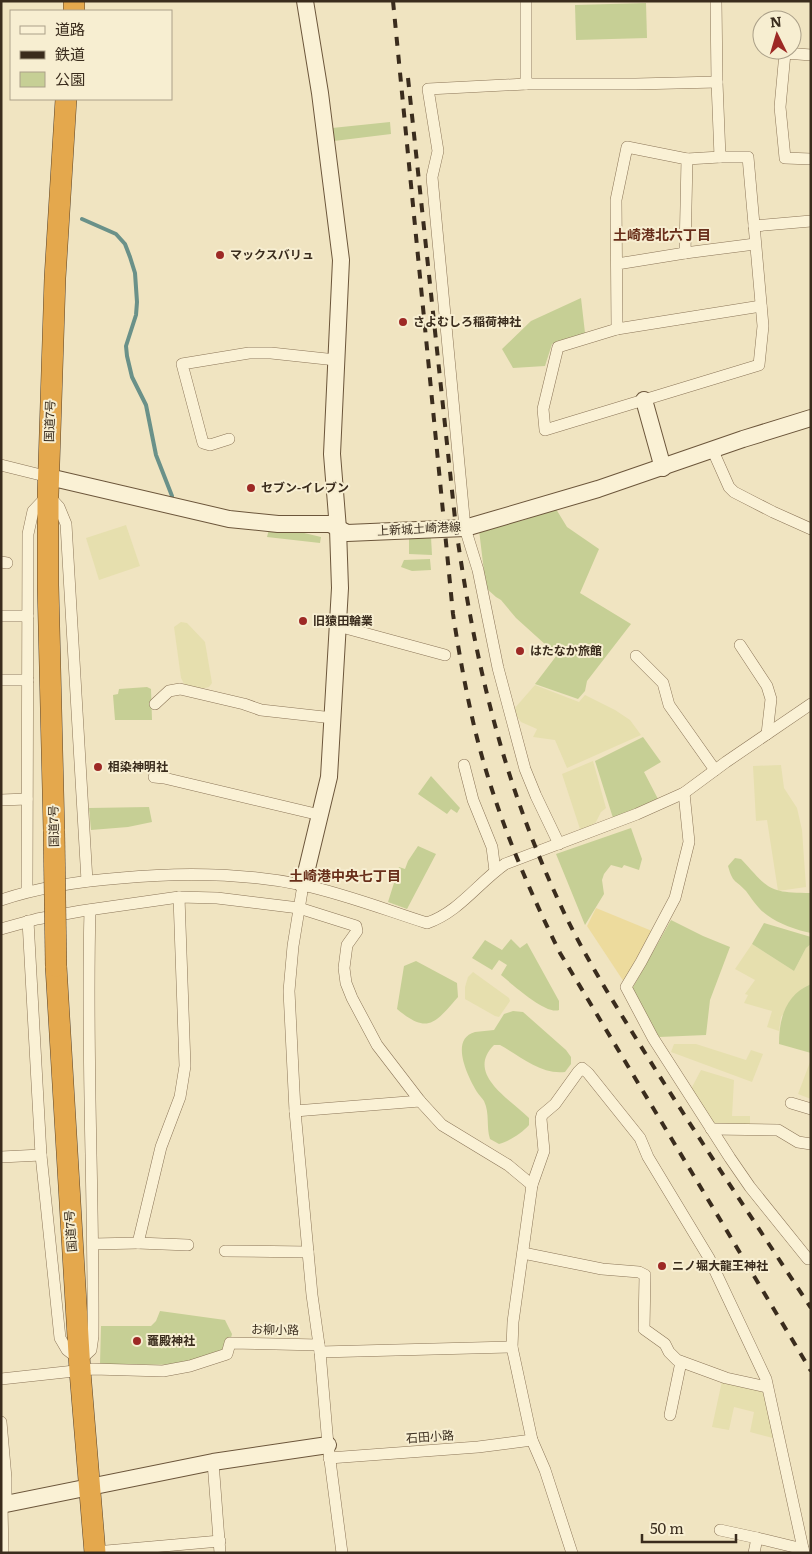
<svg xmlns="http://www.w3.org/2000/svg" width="812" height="1554" viewBox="0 0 812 1554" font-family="Literata,'Noto Sans JP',serif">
	<rect width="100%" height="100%" fill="#f0e4c1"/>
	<g fill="#e6dfae">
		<polygon points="126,525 140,566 99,580 86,538"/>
		<polygon points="181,622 187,623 205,642 212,683 209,687 201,689 190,687 184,684 181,678 174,627"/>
		<polygon points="535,685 579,702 585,695 615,710 630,720 641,735 567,768 555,740 533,737 537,729 521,722 515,714 514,709"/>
		<polygon points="593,761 606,808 601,812 596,822 581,832 562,774"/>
		<polygon points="781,765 784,788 797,808 802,830 806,887 778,891 767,820 756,821 753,766"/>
		<polygon points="752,944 794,971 806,948 811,944 811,984 805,987 781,1017 779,1031 767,1027 772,1011 744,1003 748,995 745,994 755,980 735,969"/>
		<polygon points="473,972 509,998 510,1001 499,1017 495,1016 465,999 465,987 468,977"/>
		<polygon points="674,1044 696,1044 746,1060 751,1050 763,1054 752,1082 671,1052"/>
		<polygon points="810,1062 811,1062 811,1099 798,1094"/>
		<polygon points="701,1070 734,1080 732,1116 750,1116 750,1126 714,1125 690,1091"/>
		<polygon points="722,1381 762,1389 765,1393 773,1438 750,1432 754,1412 734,1407 729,1430 712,1427"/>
	</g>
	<g fill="#c6cf95">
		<polygon points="646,3 647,38 576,40 575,5"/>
		<polygon points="390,122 391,134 334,141 332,128"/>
		<polygon points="581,298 585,333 552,344 545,366 513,368 502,349 531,321"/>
		<polygon points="556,509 567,527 599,549 580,593 631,624 587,681 585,691 578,699 535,684 557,655 516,618 501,600 496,597 486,588 479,530 524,520"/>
		<polygon points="269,529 300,532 321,537 320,543 267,537"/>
		<polygon points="431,537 432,555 409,554 409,538"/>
		<polygon points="430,559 431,570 412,571 401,567 404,560"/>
		<polygon points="147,687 151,689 152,720 115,720 113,695 118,694 119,689"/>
		<polygon points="643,737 661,762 644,772 658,799 613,818 595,761"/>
		<polygon points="431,776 460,808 457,813 451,809 447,814 418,794"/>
		<polygon points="149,807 152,822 128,827 91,830 89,808"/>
		<polygon points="631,828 642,859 639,870 624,865 622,868 611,865 604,874 602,880 604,894 585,925 556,854"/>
		<polygon points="418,846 436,854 407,909 388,902 399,867 405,869 408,861"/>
		<path d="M735 858 741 859C769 889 767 893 811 893V933C796 930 779 924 767 915 758 909 752 899 746 891 735 879 733 884 728 866Z"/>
		<polygon points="671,920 703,936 730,947 710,1000 706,1035 659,1037 632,989"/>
		<polygon points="764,923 811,937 811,944 806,948 794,971 752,944"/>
		<path d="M511 939 520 948 527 943 559 1001V1010C546 1015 512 984 501 975L507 965 499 960 492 970 472 958 485 940 502 950Z"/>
		<path d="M416 961 457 983 458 997C435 1023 428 1035 397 1009L404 966Z"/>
		<path d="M811 984V1053L779 1044C779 1019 785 995 811 984Z"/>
		<path d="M513 1011 523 1012 566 1050 571 1057V1064L565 1072C541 1075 520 1056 500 1045H494C465 1074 510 1099 529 1118V1125C522 1133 508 1142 499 1144L490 1139C486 1126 490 1114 484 1101 482 1098 479 1095 477 1092 468 1077 449 1039 475 1032 481 1031 488 1031 494 1030L504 1014Z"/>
		<polygon points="160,1311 225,1320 232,1334 227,1354 195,1365 100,1364 101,1326 151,1326 156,1321"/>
	</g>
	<polygon fill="#eddb9d" points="596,908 652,931 624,982 587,926"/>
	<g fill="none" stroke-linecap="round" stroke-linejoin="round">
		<polyline stroke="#6a9189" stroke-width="4" points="82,219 116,234 125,244 130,257 135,273 137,302 136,315 126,346 127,356 132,377 146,405 156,455 172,496"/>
		<g stroke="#8b7558" stroke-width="12">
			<g id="street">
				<polyline points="526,1 526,84 636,84 717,82 716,1"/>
				<polyline points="811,55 785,53 780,107 785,158 811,159"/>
				<polyline points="526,84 428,89 438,151 432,177 465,528 478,570 498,668 525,769 536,796 559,844"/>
				<polyline points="687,159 720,157"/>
				<polyline points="754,226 811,221"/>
				<polyline points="685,253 755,244"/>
				<polyline points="617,264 685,253 687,159 627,147 616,200 617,329 558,347 543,409 545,430 759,365 763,326 748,157 720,157 717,82"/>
				<polyline points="617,329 761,306"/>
				<polyline points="229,439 210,445 203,443 182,364 249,353 271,353 336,360"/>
				<polyline points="713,451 729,487 734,492 773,512 811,529"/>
				<polyline points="1,465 49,477"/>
				<polyline points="1,562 7,563"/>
				<polyline points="1,616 28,616"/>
				<polyline points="338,626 445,655"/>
				<polyline points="740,645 767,686 771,699 767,734"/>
				<polyline points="636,656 663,683 669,705 715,770"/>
				<polyline points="1,680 28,680"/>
				<polyline points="155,704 169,691 180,689 244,704 261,710 333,718"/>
				<polyline points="464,765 473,800 492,847 495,871"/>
				<polyline points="154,777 164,778 320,815"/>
				<polyline points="684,793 689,842 675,898 641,962 626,987 653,1038 730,1158 750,1187 808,1259 811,1259"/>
				<polyline points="1,800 27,799"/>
				<polyline points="303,885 293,946 289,991 295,1111 312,1295 320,1352 328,1445 342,1553"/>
				<polyline points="27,891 28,534 33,511 48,495 59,507 66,524 87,881"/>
				<path d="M1 900C40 887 80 881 121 878 181 872 243 873 303 885 345 894 386 910 427 923 459 912 478 883 505 864L637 814 684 793 726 762 811 704"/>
				<path d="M28 921 41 1155 60 1338 67 1350 80 1360 91 1350 93 1336C94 1194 86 1052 90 910"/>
				<polyline points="1,929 37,919 81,911 179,897 217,898 299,908 356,926 357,931 347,945 344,968 346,983 352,998 377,1045 420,1101 442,1125 508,1165 532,1185"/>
				<polyline points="791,1103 811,1109"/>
				<polyline points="295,1111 420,1101"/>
				<polyline points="711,1129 778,1130 798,1142 811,1144"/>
				<polyline points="1,1157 41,1155"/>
				<polyline points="138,1243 188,1245"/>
				<polyline points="93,1244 138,1243 161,1147 180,1097 185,1066 179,897"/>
				<polyline points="225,1251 308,1252"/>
				<polyline points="523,1253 602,1269 639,1272 645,1275 644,1329 665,1344 669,1352 677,1360 726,1378 767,1387"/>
				<polyline points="320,1352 512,1347"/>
				<polyline points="1,1379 93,1369 163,1371 190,1366 227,1354 230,1343 319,1345"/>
				<polyline points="670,1415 681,1362"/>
				<polyline points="1,1422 6,1478 6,1504"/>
				<polyline points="329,1458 478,1447 532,1440"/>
				<polyline points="213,1462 220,1553"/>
				<polyline points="2,1505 3,1553"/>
				<polyline points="720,1530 757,1538"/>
				<polyline points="95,1552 220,1541"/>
				<polyline points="572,1553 545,1470 532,1440 512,1347 513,1322 532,1185 544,1151 541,1119 542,1115 555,1104 578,1072 582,1068 588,1073 640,1138 648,1157 709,1258 766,1379 804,1553"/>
				<polyline points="754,1553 757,1538 803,1549"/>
			</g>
		</g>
		<g stroke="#6c563b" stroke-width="18">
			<g id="secondary">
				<polyline points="644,400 663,468"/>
				<polyline points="49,477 229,519 278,524 330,524 347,533 465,528 598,489 743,439 811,418"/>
				<polyline points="303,885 329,777 340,588 338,529 332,454 341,260 320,93 305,1"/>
				<polyline points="1,1505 213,1462 328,1445"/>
			</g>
		</g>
		<g stroke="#58432c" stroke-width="22">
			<g id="highway">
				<polyline points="74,11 74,1"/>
				<polyline points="54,831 48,585 48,495 55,278 66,99"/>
				<polyline points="56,966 80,1371 95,1553"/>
			</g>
		</g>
		<use href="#street" stroke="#faf1d5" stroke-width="11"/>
		<use href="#secondary" stroke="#faf1d5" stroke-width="16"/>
		<use href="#highway" stroke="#e4a84d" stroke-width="21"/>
		<g stroke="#3a2c1d" stroke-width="4" stroke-dasharray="9 9" stroke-linecap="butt">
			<path d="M393 1 453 614C459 653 466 692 475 730 494 808 525 882 560 953L811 1371"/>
			<path d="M408 78 456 528C474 656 501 774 555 893 580 950 614 1003 647 1056 700 1141 756 1224 811 1308"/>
		</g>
		<g stroke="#58432c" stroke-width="22" stroke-linecap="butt">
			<polyline id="highway-bridge" points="54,831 56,966"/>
		</g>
		<use href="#highway-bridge" stroke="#e4a84d" stroke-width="21"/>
	</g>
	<g fill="#9d2925" stroke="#f7eed1" stroke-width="2">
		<circle cx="220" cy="255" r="5"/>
		<circle cx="403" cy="322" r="5"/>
		<circle cx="251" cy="488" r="5"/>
		<circle cx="303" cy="621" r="5"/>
		<circle cx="520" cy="651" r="5"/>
		<circle cx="98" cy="767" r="5"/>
		<circle cx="662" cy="1266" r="5"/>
		<circle cx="137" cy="1341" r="5"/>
	</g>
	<g text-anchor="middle" stroke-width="4" stroke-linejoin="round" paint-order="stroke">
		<g font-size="12" font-weight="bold" fill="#3a2c1d" stroke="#f7eed1" text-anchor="start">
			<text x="230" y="259">マックスバリュ</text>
			<text x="413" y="326">さよむしろ稲荷神社</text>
			<text x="261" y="492">セブン-イレブン</text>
			<text x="313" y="625">旧猿田輪業</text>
			<text x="530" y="655">はたなか旅館</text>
			<text x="108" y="771">相染神明社</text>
			<text x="672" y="1270">ニノ堀大龍王神社</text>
			<text x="147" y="1345">竈殿神社</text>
		</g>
		<g font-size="12" fill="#3a2c1d" stroke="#f7eed1">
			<text transform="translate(50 421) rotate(-88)" y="4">国道7号</text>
			<text transform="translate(419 529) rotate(-3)" y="4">上新城土崎港線</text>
			<text transform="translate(54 826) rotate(-91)" y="4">国道7号</text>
			<text transform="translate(71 1231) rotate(-94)" y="4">国道7号</text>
			<text transform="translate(275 1330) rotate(1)" y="4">お柳小路</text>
			<text transform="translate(430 1437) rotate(-4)" y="4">石田小路</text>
		</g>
		<g font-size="14" font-weight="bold" fill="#682e1a" stroke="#f7eed1">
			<text x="662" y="240">土崎港北六丁目</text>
			<text x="345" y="881">土崎港中央七丁目</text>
		</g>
	</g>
	<rect width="812" height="1554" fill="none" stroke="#3a2c1d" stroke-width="5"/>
	<rect x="10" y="10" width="162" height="90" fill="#f7eed1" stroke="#aba089"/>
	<rect x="20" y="26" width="25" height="8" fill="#faf1d5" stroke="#aba089"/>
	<text x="55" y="35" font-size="15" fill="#3a2c1d">道路</text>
	<rect x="20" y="51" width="25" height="8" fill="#3a2c1d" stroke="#aba089"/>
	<text x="55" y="60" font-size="15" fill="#3a2c1d">鉄道</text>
	<rect x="20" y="72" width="25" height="15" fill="#c6cf95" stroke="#aba089"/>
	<text x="55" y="85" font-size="15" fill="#3a2c1d">公園</text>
	<g transform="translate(777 35) rotate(355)"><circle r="24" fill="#f7eed1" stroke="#aba089"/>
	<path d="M0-4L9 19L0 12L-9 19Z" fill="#9d2925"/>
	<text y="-8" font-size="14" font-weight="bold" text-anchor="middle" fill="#3a2c1d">N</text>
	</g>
	<path d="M642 1534v8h94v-8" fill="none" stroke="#3a2c1d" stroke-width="2.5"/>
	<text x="650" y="1534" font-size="15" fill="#3a2c1d" stroke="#f7eed1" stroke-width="4" paint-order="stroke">50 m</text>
</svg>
